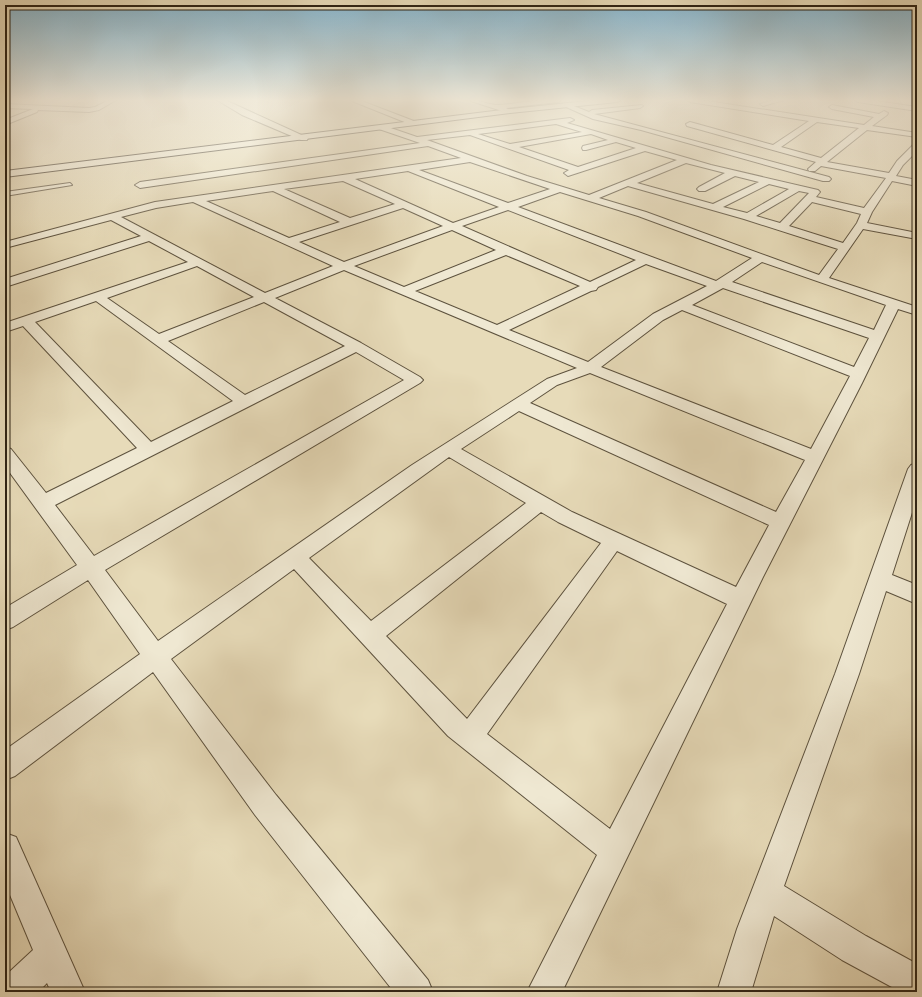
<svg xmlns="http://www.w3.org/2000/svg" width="922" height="997" viewBox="0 0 922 997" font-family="'IM FELL English',serif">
	<rect width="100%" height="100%" fill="#e7dbb9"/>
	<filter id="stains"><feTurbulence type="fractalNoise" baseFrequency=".005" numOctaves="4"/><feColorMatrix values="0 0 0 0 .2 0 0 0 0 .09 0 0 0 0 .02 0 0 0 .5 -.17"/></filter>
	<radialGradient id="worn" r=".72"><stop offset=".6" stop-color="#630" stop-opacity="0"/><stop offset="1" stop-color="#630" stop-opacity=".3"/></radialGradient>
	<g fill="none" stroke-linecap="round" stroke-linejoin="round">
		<g stroke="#5d523e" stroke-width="2">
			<polygon id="lane" points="70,183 72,185 5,196 5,192"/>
		</g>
		<g stroke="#5d523e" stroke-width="2">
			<g id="street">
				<polygon points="109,100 116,100 99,110 89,112 38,110 37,112 5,125 5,120 33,109 5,108 5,104 89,108 95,107"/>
				<polygon points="217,100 225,100 308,138 307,140 301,140 242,115"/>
				<polygon points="351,100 359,100 419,123 415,125 412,125 352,101"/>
				<path d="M470 100C480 100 489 105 498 105 519 104 540 98 561 100L558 102 506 108 512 111 508 113 471 101Z"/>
				<path d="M687 100H701L864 125 874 117 832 109 829 107 832 105 879 114 884 111 888 113 887 115 872 126 917 133V137L867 130 827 162 889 173 897 161 914 144H917V151L903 165 896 176 917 180V186L892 181 872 212 867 223 917 233V239L863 229 829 278 917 307V315L898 309 862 383 763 577 562 992H527L597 855 448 736 294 569 171 659 276 795 428 980 433 992H394L255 815 153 672 15 776 5 780V750L140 654 88 580 13 627 5 630V608L77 565 5 466V447L11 449 46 493 137 448 23 326 5 332V323L188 262 149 241 5 287V279L141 236 111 220 5 248V242L155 202 461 158 428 146 140 188 135 185 140 182 420 143 379 129 378 127 382 125 417 137 570 118 574 120 567 123 711 165 818 190 820 192 816 197 864 208 886 178 821 166 815 171H809L808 169 816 162 687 126 686 124 690 122 773 145 809 121 690 102ZM817 122 859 128 821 158 781 147ZM556 124 582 132 510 144 478 134ZM591 134 608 140 583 146 582 148 583 150H586L616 142 636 148 578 167 519 147ZM470 135 569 170 564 173 568 176 645 151 677 160 589 195 527 176 427 140ZM470 162 550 189 508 203 419 170ZM686 163 725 173 699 187 697 189 699 191H705L735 176 759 182 713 204 637 183ZM408 171 499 207 453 223 355 179ZM343 181 395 204 350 218 284 189ZM769 184 789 189 747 213 723 207ZM628 186 744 219 838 249 819 275 646 212 599 198ZM273 191 340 222 289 238 206 201ZM799 191 809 193 780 223 756 216ZM560 192 638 216 752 258 716 281 518 207ZM193 202 333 266 265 293 121 217 156 208ZM812 202 861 214 857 223 843 243 789 226ZM403 208 443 226 344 262 299 242ZM508 210 636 260 590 282 462 226ZM452 230 496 250 404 287 354 266ZM506 255 580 286 497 325 415 291ZM762 262 886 305 874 330 732 282ZM646 264 707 286 653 314 588 362 509 330 591 291 596 290 598 287ZM197 266 254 297 159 334 107 298ZM344 270 577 368 547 379 412 465 158 641 105 570 420 383 423 380 420 377 361 343 275 298ZM723 288 869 338 854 367 692 305ZM96 301 233 401 151 442 35 322ZM264 302 345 346 245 395 168 341ZM682 310 850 376 811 449 601 367 663 320ZM356 352 404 380 94 556 55 505ZM590 373 805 460 776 512 530 403 557 385ZM519 411 769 525 736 587 572 512 461 449ZM449 457 526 503 371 621 309 558ZM541 512 558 522 601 543 467 719 386 636ZM617 551 727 604 610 829 487 734Z"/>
				<polygon points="773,100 784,100 763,106 760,104"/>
				<polygon points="855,100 869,100 917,107 917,111 858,102"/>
				<polygon points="566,103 589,112 592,110 642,105 643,106 640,108 594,114 829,177 831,179 829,181 823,181 641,130 593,119 564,106 563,105"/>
				<polygon points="917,463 917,497 892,575 917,585 917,604 886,591 859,674 784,886 866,936 917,964 917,992 901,992 842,960 774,916 751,992 717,992 737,929 835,674 908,469 911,465"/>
				<polygon points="5,833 16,837 85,992 51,992 47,983 38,992 5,992 5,976 33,950 5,883"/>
			</g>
		</g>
		<g stroke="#2f2415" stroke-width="2">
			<polygon id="secondary" points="597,100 621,100 617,102 510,113 5,177 5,171 510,109"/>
		</g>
		<use href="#lane" fill="#efe8d2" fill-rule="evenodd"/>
		<use href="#street" fill="#efe8d2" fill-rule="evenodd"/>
		<use href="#secondary" fill="#efe8d2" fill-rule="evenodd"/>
	</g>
	<linearGradient id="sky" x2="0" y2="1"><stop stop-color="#87b7d0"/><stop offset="0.42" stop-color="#f4efe0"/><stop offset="1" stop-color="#f4efe0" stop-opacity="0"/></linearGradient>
	<rect width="922" height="239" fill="url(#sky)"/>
	<rect width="922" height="997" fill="none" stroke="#e7dbb9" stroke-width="20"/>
	<rect x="6" y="6" width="910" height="985" fill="none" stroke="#2f2415" stroke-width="2"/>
	<rect x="10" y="10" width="902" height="977" fill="none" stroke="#2f2415"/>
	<rect width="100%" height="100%" filter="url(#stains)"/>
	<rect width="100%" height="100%" fill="url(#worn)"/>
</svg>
